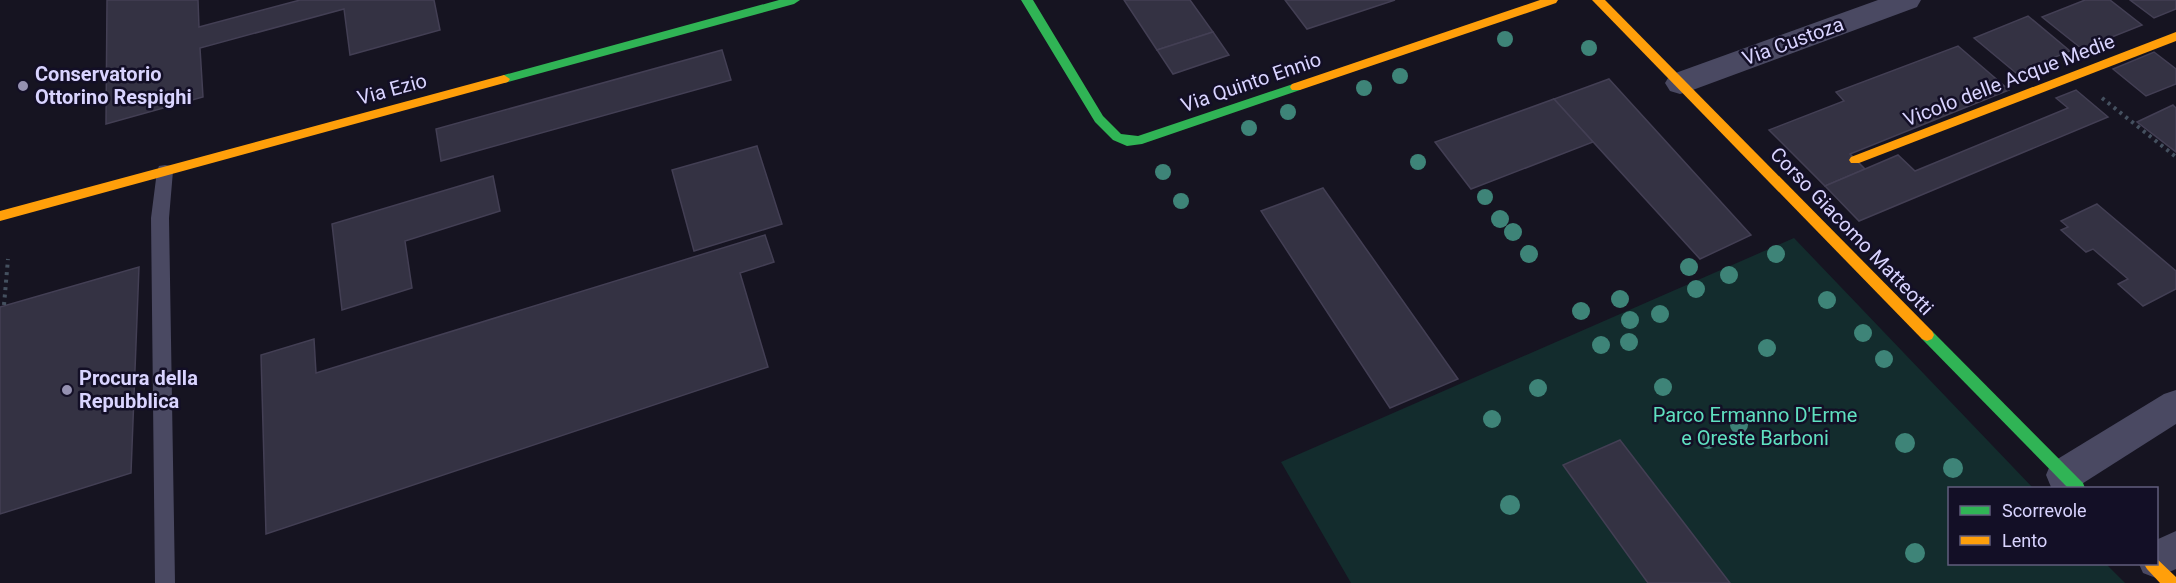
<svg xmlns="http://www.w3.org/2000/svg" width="2176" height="583" viewBox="0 0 2176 583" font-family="Roboto,sans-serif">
	<rect width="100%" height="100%" fill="#161421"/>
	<polygon fill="#132c2d" points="1794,238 2033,488 1950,488 1950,564 2106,564 2125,583 1351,583 1281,462"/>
	<g fill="#343243" stroke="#433f54" stroke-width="1.5">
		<polygon points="107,0 198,0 199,27 300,0 434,0 440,30 350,55 344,9 200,48 203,97 106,124"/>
		<polygon points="1124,0 1190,0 1213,32 1157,50"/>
		<polygon points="1285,0 1395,0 1307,29"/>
		<polygon points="2085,0 2110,0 2142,25 2082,49 2042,17"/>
		<polygon points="2130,0 2176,0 2176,9 2154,18"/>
		<polygon points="2028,16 2070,51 2016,73 1974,38"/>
		<polygon points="1213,32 1229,55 1173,74 1157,50"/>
		<polygon points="1958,46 2009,90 1850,154 1865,169 1825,186 1769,130 1844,101 1836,92"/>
		<polygon points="722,50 731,80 441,161 436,129"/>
		<polygon points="2154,52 2176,69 2176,84 2146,96 2113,69"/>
		<polygon points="1609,79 1751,235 1700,259 1554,99"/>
		<polygon points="2076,90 2108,117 1859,221 1825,186 1898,155 1915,171 2068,108 2056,98"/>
		<polygon points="1554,99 1593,142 1471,189 1435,142"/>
		<polygon points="2173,105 2176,108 2176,152 2137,122"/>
		<polygon points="757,146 782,224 694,251 672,170"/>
		<polygon points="493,176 500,211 405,241 412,288 342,310 332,224"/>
		<polygon points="1323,188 1458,379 1390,408 1261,211"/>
		<polygon points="2097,204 2176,271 2176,289 2143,306 2118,284 2128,279 2093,249 2086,252 2061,230 2068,227 2061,221"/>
		<polygon points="765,235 774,262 740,273 768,367 266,534 261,355 314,339 316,373"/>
		<polygon points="139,267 131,473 0,514 0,307"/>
		<polygon points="1620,440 1684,523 1730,583 1648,583 1563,465"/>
	</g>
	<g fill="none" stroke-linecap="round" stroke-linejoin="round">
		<g stroke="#44505f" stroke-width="4" stroke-dasharray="3 4.5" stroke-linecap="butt">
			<polyline points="2102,98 2176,157"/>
			<polyline points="4,305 8,259"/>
		</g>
		<polygon fill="#4a4962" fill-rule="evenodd" points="165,165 171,166 173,171 169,218 175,583 155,583 151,218 157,171 159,166"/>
		<g fill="#4a4962" fill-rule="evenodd">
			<polygon points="1878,0 1921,0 1917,7 1690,91 1680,94 1670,91 1665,83 1670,75"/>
			<polygon points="2176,390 2176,424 2077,487 2051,487 2046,475 2051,463 2164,394"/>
			<polygon points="2176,531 2176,569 2156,578 2143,573 2139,564 2156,564 2156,540"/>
		</g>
		<g fill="#30b455" fill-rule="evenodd">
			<polygon points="779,0 800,0 794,4 504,83 498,79 504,75"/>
			<polygon points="1021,0 1033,0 1103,116 1121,134 1138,136 1296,83 1302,87 1300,90 1142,144 1127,146 1113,140 1095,122"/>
			<polygon points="1927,329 1932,331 2083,483 2085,488 2068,488 1922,339 1920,335 1922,331"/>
		</g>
		<g fill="#ff9f0a" fill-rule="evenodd">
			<polygon points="1540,0 1558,0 1556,3 1300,90 1292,90 1290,87 1292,84"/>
			<polygon points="1592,0 1605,0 1932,331 1934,335 1932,339 1927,341 1922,339"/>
			<polygon points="2176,32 2176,41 1859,163 1851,163 1849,160 1851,157"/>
			<polygon points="504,75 510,79 508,82 0,221 0,211"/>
			<polygon points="2156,558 2176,577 2176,583 2160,583 2147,569 2144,564 2156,564"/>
		</g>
	</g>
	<g fill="#3e8478">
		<circle cx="1505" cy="39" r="8"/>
		<circle cx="1589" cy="48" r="8"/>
		<circle cx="1400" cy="76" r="8"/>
		<circle cx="1364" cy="88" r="8"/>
		<circle cx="1288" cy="112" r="8"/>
		<circle cx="1249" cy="128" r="8"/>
		<circle cx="1418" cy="162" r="8"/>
		<circle cx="1163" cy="172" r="8"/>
		<circle cx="1485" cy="197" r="8"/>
		<circle cx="1181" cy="201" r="8"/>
		<circle cx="1500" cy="219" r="9"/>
		<circle cx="1513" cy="232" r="9"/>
		<circle cx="1529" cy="254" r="9"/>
		<circle cx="1776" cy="254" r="9"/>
		<circle cx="1689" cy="267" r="9"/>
		<circle cx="1729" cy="275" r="9"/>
		<circle cx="1696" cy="289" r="9"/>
		<circle cx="1620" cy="299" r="9"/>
		<circle cx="1827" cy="300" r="9"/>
		<circle cx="1581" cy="311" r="9"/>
		<circle cx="1660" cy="314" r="9"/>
		<circle cx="1630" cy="320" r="9"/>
		<circle cx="1863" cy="333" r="9"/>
		<circle cx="1629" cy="342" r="9"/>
		<circle cx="1601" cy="345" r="9"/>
		<circle cx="1767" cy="348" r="9"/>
		<circle cx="1884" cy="359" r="9"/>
		<circle cx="1663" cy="387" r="9"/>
		<circle cx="1538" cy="388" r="9"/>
		<circle cx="1492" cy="419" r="9"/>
		<circle cx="1739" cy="425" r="9"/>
		<circle cx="1708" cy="440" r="9"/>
		<circle cx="1905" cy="443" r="10"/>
		<circle cx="1953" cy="468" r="10"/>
		<circle cx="1510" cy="505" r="10"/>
		<circle cx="1915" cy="553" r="10"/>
	</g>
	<g fill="#9591b1" stroke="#130f26" stroke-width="2">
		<circle cx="23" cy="86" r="6"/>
		<circle cx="67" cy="390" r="6"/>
	</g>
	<g text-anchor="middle" stroke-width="5" stroke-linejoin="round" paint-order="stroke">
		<g font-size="20" fill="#d9d4ff" stroke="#130f26">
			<text transform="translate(1793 41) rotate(-20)" y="7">Via Custoza</text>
			<text transform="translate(2009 80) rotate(-21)" y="7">Vicolo delle Acque Medie</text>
			<text transform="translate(1251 82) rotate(-19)" y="7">Via Quinto Ennio</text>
			<text transform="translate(392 89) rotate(-15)" y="7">Via Ezio</text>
			<text transform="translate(1852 231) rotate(46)" y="7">Corso Giacomo Matteotti</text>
		</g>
		<g font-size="20" font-weight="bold" fill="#d9d4ff" stroke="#130f26" text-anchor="start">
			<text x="35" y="81">Conservatorio<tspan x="35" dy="23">Ottorino Respighi</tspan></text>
			<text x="79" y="385">Procura della<tspan x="79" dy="23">Repubblica</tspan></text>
		</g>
		<g font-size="20" fill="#5fe0c0" stroke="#130f26">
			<text x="1755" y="422">Parco Ermanno D'Erme<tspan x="1755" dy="23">e Oreste Barboni</tspan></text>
		</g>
	</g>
	<rect x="1948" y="487" width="210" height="78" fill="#130f26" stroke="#625e7d" stroke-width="1.5"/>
	<rect x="1960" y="506" width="30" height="9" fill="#30b455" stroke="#625e7d" stroke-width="1.5"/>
	<text x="2002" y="517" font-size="18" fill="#d9d4ff">Scorrevole</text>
	<rect x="1960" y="536" width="30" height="9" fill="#ff9f0a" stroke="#625e7d" stroke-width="1.5"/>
	<text x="2002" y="547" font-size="18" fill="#d9d4ff">Lento</text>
</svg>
